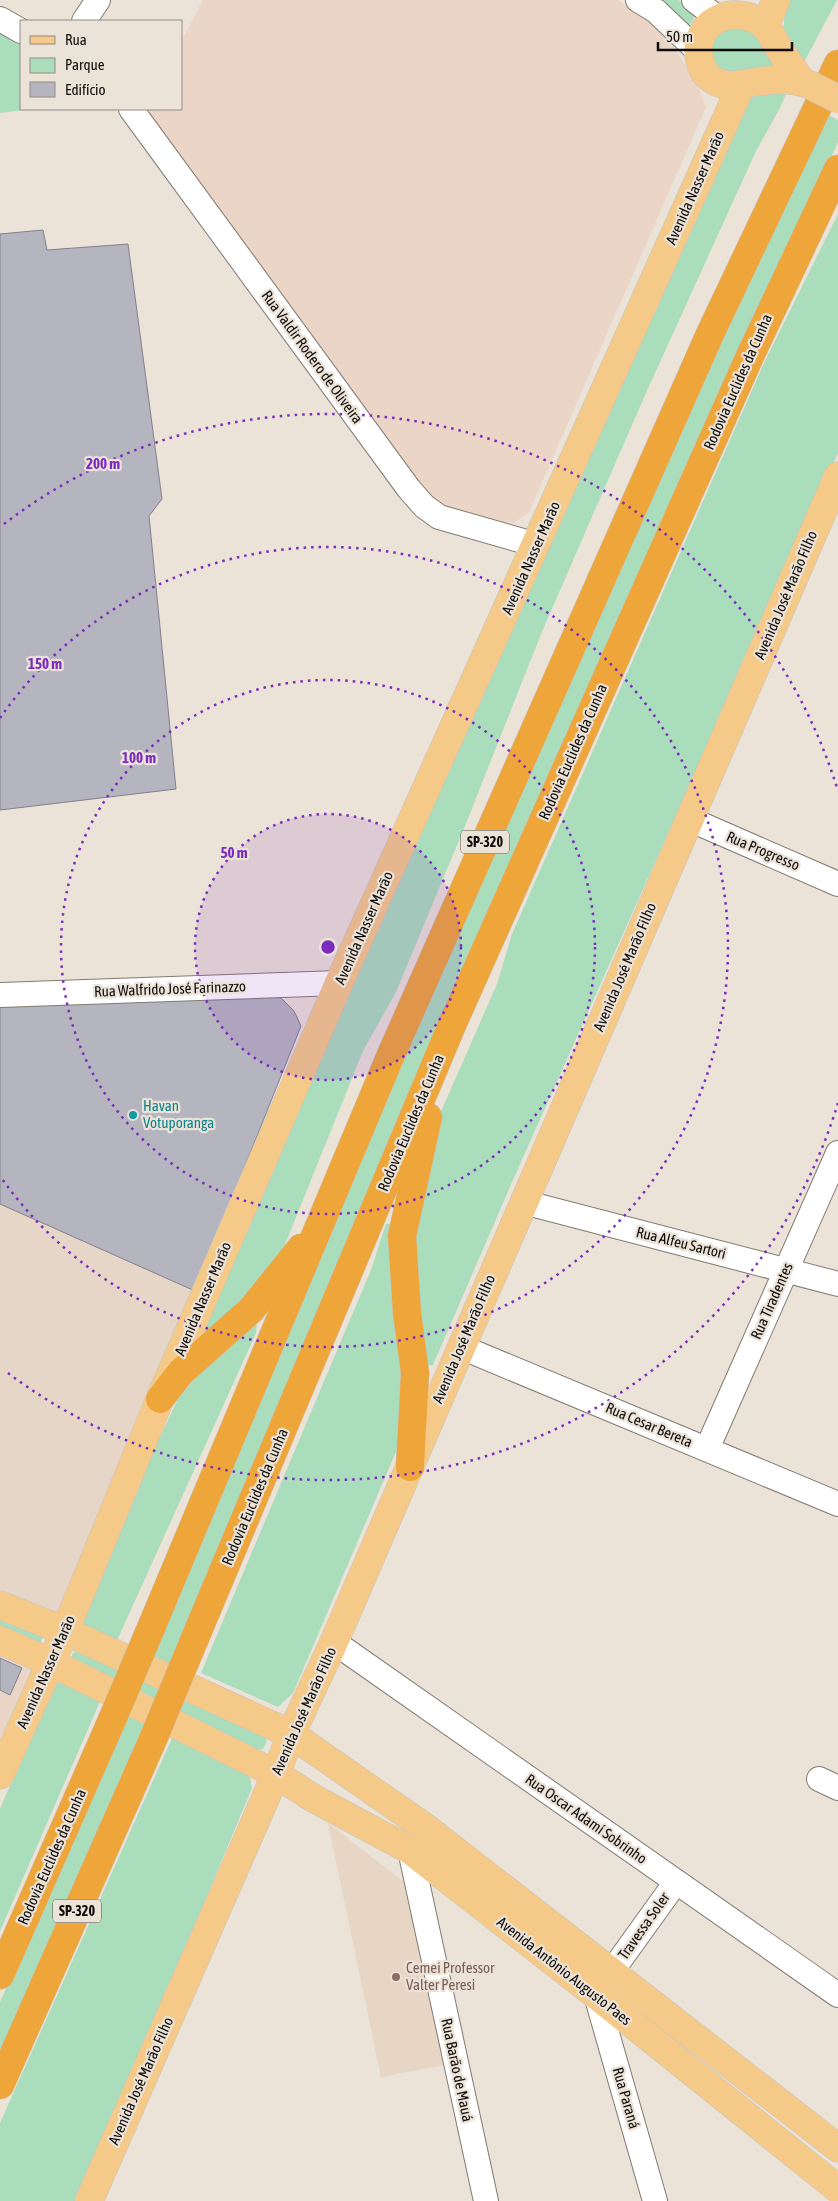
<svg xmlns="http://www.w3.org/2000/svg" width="838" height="2201" viewBox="0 0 838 2201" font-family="'Asap Condensed',sans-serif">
	<rect width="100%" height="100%" fill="#ebe2d8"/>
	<g fill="#ead5c7">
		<polygon points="203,0 618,0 661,29 688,69 697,83 706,107 529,512 514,523 490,522 427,499 138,109 181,109 181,42"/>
		<polygon points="0,1649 27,1661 33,1671 0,1739"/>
	</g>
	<polygon fill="#e5d6c7" points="0,1204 195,1291 59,1611 43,1615 0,1596"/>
	<polygon fill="#e8d6c5" points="328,1823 413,1889 450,2064 381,2077"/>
	<g fill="#aaddbc">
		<polygon points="652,0 678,0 693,8 694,18 690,25 684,26"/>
		<polygon points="786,0 837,0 803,64 782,42"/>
		<polygon points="747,21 782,66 729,73 712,64 710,32"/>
		<polygon points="0,34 21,43 21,109 30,109 0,113"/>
		<polygon points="755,89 786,93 781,106 756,151 645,395 541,634 465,826 396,992 363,1051 284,1247 248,1305 201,1341 203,1327 230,1254"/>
		<polygon points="825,113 838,120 838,142 742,352 170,1671 149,1663 327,1227 718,335"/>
		<polygon points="838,214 838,453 512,1182 433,1365 425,1366 408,1234 436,1123 497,984 512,934 764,363"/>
		<polygon points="394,1223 405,1378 398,1447 293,1693 278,1707 201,1673 371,1270 386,1224"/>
		<polygon points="257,1320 256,1333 115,1645 86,1631 82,1619 141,1467 161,1435 178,1399 197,1376"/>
		<polygon points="0,1615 43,1637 39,1646 0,1633"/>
		<polygon points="79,1650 264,1734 267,1741 263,1749 255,1750 71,1658 73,1653"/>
		<polygon points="64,1682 102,1697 0,1931 0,1809 54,1683"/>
		<polygon points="130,1713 147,1722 0,2057 0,2002"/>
		<polygon points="173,1736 250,1777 252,1788 155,2020 77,2201 0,2201 0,2123"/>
	</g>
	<g fill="#b5b5c0" stroke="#81808b">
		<polygon points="43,230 47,250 128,244 162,499 149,516 176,789 0,810 0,234"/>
		<polygon points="265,995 281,998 294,1011 301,1026 195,1291 0,1204 0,1007"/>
		<polygon points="0,1658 22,1668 10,1695 0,1690"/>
	</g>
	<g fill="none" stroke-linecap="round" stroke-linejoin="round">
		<g stroke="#827a72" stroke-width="26">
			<g id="minor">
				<polyline points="638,0 656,11 698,51"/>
				<polyline points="694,0 718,18"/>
				<polyline points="0,19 21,31"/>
				<polyline points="84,21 98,0"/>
				<polyline points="131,109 409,489 424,506 439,517 537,545"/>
				<polyline points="689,819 838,884"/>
				<polyline points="0,995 339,983"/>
				<polyline points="523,1202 838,1284"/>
				<polyline points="461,1347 838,1504"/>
				<polyline points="707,1449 838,1153"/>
				<polyline points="334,1642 838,1995"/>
				<polyline points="819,1779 838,1788"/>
				<polyline points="410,1850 486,2201"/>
				<polyline points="612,1971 676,1882"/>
				<polyline points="596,1995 655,2201"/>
			</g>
		</g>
		<g stroke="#c5c4c4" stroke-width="29">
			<g id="major">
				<polyline points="765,26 776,0"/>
				<path d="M802 82C794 70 786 59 778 47 774 40 771 33 766 27 738 0 689 21 700 61 702 67 704 73 709 77 725 91 744 83 761 81 776 79 796 79 810 85"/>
				<polyline points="0,1605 65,1631 291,1734 426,1828 838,2148"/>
				<polyline points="0,1640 50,1662 276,1774 313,1798 410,1850 596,1995 838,2189"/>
				<polyline points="0,1775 65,1631 160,1399 339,983 741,86"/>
				<polyline points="89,2201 276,1774 291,1734 334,1642 838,476"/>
			</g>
		</g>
		<g stroke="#c5c4c4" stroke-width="29">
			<g id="highway">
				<polyline points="160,1399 181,1372 251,1310 301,1248"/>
				<polyline points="410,1467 415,1373 407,1313 402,1236 428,1117"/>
				<polyline points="151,1628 390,1057 710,334 838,64"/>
				<polyline points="195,1638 452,1025 750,356 838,169"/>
				<polyline points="0,1975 112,1720"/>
				<polyline points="0,2085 154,1737"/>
			</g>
		</g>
		<use href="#minor" stroke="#fff" stroke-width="24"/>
		<use href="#major" stroke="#f5ca89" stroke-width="28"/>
		<use href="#highway" stroke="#eea63b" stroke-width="28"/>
		<g stroke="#c5c4c4" stroke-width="29" stroke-linecap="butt">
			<polyline id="major-bridge" points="810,85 838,99"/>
		</g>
		<g stroke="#c5c4c4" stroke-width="29" stroke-linecap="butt">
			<g id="highway-bridge">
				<polyline points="112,1720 151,1628"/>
				<polyline points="154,1737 195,1638"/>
			</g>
		</g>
		<use href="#major-bridge" stroke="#f5ca89" stroke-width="28"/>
		<use href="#highway-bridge" stroke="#eea63b" stroke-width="28"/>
	</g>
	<circle cx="328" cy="947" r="133" fill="#7b2cbf" fill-opacity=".12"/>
	<g fill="none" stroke="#7b2cbf" stroke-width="2.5" stroke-dasharray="2.5 5">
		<circle cx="328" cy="947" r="133"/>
		<circle cx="328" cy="947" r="267"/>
		<path d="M0 718A400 400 0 1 1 0 1176"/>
		<path d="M838 1103A533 533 0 0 1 4 1370M4 524A533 533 0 0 1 838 791"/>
	</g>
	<circle fill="#0f9aa8" stroke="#ebe2d8" stroke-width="2" cx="133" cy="1115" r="5"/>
	<circle fill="#8d6e63" stroke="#ebe2d8" stroke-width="2" cx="396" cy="1977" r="5"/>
	<g text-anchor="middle" stroke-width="4.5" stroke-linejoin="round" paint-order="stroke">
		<g fill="#ebe2d8" stroke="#504c46" stroke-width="1">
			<rect x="461" y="830.5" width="48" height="23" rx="4"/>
			<rect x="53" y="1899.5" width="48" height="23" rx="4"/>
		</g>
		<g font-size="14" font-weight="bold" fill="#0e0b08">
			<text x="485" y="847">SP-320</text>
			<text x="77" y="1916">SP-320</text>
		</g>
		<g font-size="15" fill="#0e0b08" stroke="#ebe2d8">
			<text transform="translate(695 188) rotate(-66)" y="5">Avenida Nasser Marão</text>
			<text transform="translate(312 357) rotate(54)" y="5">Rua Valdir Rodero de Oliveira</text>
			<text transform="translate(738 382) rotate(-66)" y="5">Rodovia Euclides da Cunha</text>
			<text transform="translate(531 558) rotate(-66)" y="5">Avenida Nasser Marão</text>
			<text transform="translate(786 595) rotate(-67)" y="5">Avenida José Marão Filho</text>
			<text transform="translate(573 752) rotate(-66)" y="5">Rodovia Euclides da Cunha</text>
			<text transform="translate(763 851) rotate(23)" y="5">Rua Progresso</text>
			<text transform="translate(364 928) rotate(-66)" y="5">Avenida Nasser Marão</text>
			<text transform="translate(625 967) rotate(-67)" y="5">Avenida José Marão Filho</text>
			<text transform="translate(170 989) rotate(-2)" y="5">Rua Walfrido José Farinazzo</text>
			<text transform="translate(411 1123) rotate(-67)" y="5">Rodovia Euclides da Cunha</text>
			<text transform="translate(681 1243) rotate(14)" y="5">Rua Alfeu Sartori</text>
			<text transform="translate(203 1299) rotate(-67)" y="5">Avenida Nasser Marão</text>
			<text transform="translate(772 1301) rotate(-66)" y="5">Rua Tiradentes</text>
			<text transform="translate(464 1339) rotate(-67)" y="5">Avenida José Marão Filho</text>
			<text transform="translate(649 1425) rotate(23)" y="5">Rua Cesar Bereta</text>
			<text transform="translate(255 1497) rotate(-67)" y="5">Rodovia Euclides da Cunha</text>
			<text transform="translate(46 1672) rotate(-66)" y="5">Avenida Nasser Marão</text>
			<text transform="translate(304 1711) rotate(-66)" y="5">Avenida José Marão Filho</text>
			<text transform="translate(586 1819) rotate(35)" y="5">Rua Oscar Adamí Sobrinho</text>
			<text transform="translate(52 1857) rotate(-66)" y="5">Rodovia Euclides da Cunha</text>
			<text transform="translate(644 1926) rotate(-55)" y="5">Travessa Soler</text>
			<text transform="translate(564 1971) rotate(38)" y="5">Avenida Antônio Augusto Paes</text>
			<text transform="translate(457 2070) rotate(78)" y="5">Rua Barão de Mauá</text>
			<text transform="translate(141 2081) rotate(-66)" y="5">Avenida José Marão Filho</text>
			<text transform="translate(626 2098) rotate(74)" y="5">Rua Paraná</text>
		</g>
		<g font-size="15" fill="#0d838f" stroke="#ebe2d8" text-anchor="start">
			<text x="143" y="1111">Havan<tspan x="143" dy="17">Votuporanga</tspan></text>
		</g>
		<g font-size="15" fill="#785e54" stroke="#ebe2d8" text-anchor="start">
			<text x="406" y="1973">Cemei Professor<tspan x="406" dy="17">Valter Peresi</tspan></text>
		</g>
	</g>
	<circle cx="328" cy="947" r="8" fill="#7b2cbf" stroke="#ebe2d8" stroke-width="2.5"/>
	<g font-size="15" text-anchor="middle" font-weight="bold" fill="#7b2cbf" stroke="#ebe2d8" stroke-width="4.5" stroke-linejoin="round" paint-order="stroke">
		<text x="103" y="469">200 m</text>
		<text x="45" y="669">150 m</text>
		<text x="139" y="763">100 m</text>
		<text x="234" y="858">50 m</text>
	</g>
	<rect x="20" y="20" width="162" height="90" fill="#ebe2d8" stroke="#938c85"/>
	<rect x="30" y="36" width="25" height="8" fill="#f5ca89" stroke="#938c85"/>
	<text x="65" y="45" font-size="15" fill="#0e0b08">Rua</text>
	<rect x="30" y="58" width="25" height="15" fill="#aaddbc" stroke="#938c85"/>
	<text x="65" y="70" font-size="15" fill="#0e0b08">Parque</text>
	<rect x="30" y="82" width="25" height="15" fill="#b5b5c0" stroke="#938c85"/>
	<text x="65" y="95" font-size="15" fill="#0e0b08">Edifício</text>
	<path d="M658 42v8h134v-8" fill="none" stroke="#0e0b08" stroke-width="2.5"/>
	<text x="666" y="42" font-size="15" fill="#0e0b08" stroke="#ebe2d8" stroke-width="4" paint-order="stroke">50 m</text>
</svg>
